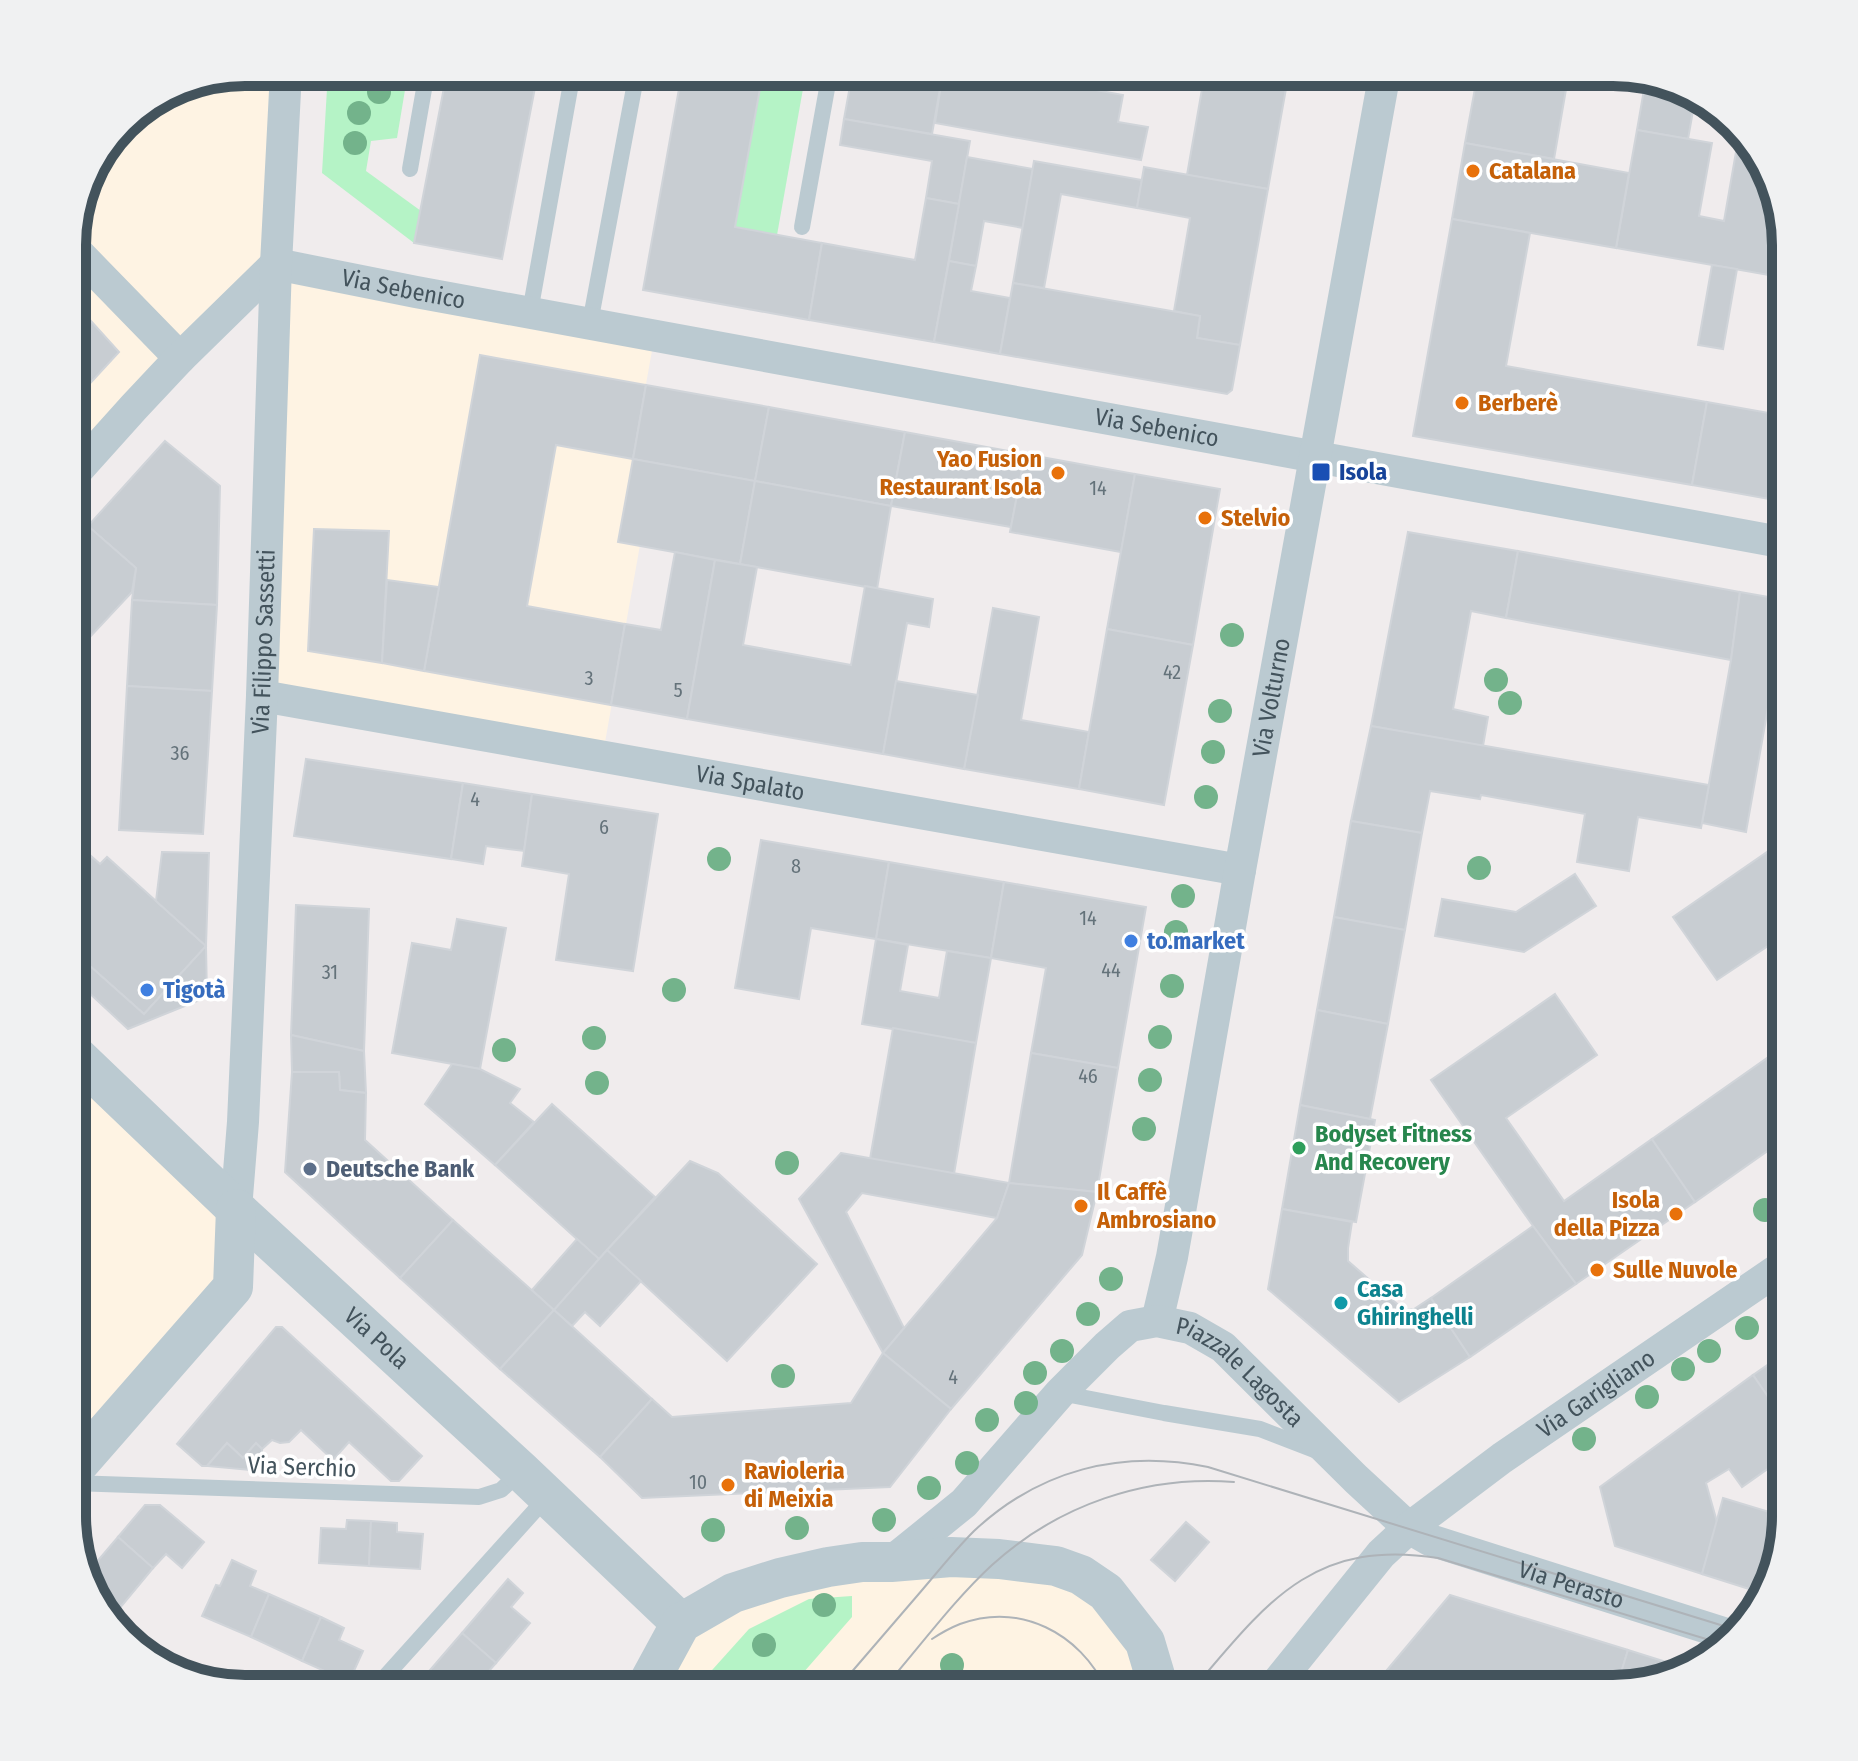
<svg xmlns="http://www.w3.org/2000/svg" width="1858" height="1761" viewBox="0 0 1858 1761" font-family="'Fira Sans Condensed',sans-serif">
	<rect width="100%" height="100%" fill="#f0eced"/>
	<g fill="#fef3e3">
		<polygon points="245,72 282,72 271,260 72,466 72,233 90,168 131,115 179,85"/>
		<polygon points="285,276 653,345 618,541 640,545 604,748 272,690"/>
		<polygon points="72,1069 226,1215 227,1281 72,1456"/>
		<polygon points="955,1566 1081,1589 1126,1635 1146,1689 660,1689 704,1620 762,1595"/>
	</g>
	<g fill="#b5f3c6">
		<polygon points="328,72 408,72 397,138 371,141 366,171 421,211 414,243 322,173"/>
		<polygon points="763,72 806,72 777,235 735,227"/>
		<polygon points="852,1596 852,1617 789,1689 704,1689 704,1679 749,1629 809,1599"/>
	</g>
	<g fill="#c8cdd2" stroke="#d0d4d9" stroke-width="2">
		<polygon points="447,72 538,72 502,259 414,243"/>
		<polygon points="682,72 763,72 735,227 822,243 809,320 643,290"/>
		<polygon points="881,72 943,72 932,134 844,119 850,86 878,90"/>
		<polygon points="943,72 998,72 1123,95 1118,122 1148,127 1141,160 935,123"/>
		<polygon points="1205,72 1289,72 1268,189 1187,175"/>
		<polygon points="1478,72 1569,72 1554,159 1465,143"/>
		<polygon points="1646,78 1689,90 1696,94 1688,139 1637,130"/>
		<polygon points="844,119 970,141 959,204 926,198 932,161 840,145"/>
		<polygon points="1637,130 1712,143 1699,216 1724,221 1736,152 1757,155 1773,178 1786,234 1786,278 1616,248"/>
		<polygon points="1465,143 1629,173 1616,248 1452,219"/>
		<polygon points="967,157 1033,169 1023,228 984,221 976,266 949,261"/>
		<polygon points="1034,161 1142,180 1137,208 1061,194 1044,288 1013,283"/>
		<polygon points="1144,167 1268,189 1240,345 1197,338 1200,316 1174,311 1190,218 1137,208"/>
		<polygon points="926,198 959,204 934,342 809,320 822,243 915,260"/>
		<polygon points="1452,219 1530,233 1506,366 1707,402 1692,485 1413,436"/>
		<polygon points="949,261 976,266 971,291 1010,298 1000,354 934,342"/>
		<polygon points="1712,265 1737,269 1723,349 1698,345"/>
		<polygon points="1013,283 1200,316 1197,338 1240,345 1232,390 1227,394 1000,354"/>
		<polygon points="72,300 119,352 72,403"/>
		<polygon points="480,355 646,385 633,459 556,445 527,606 625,624 611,705 424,671"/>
		<polygon points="646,385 769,407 755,481 633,459"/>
		<polygon points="1707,402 1786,416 1786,502 1692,485"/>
		<polygon points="769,407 905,432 891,506 755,481"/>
		<polygon points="905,432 1025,454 1011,527 891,506"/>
		<polygon points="165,441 220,486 217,605 132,600 136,568 88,526"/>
		<polygon points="1025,454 1135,474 1121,552 1010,532"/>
		<polygon points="633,459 755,481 740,564 618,542"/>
		<polygon points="1135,474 1220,489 1193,645 1107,629"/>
		<polygon points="755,481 891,506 877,589 740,564"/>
		<polygon points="88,526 136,568 132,592 75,653 72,651 72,543"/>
		<polygon points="314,529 389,531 382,663 308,651"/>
		<polygon points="1408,532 1518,551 1506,618 1471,611 1453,709 1488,717 1483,746 1371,726"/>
		<polygon points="1518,551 1740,592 1731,660 1506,618"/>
		<polygon points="675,552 715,560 687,719 611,705 625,624 661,630"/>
		<polygon points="715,560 757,567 743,645 851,665 865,586 933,599 929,627 907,623 883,754 687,719"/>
		<polygon points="387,580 439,587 424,671 382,663"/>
		<polygon points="1740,592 1786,600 1786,670 1775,668 1746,832 1702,823 1731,660"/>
		<polygon points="132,600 217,605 212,691 127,686"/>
		<polygon points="993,608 1039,617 1021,720 1089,732 1079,789 964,769"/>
		<polygon points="1107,629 1193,645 1164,805 1079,789"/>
		<polygon points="896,681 978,695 964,769 883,754"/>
		<polygon points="127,686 212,691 203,834 119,830"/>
		<polygon points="1371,726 1709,785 1701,828 1638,817 1629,871 1577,862 1585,814 1481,795 1480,799 1430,791 1422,833 1351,821"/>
		<polygon points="306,759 463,783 451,859 294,836"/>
		<polygon points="463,783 532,794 524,851 486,846 483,864 451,859"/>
		<polygon points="532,794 658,814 633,971 556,960 569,874 522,866"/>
		<polygon points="1351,821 1422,833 1405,930 1334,917"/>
		<polygon points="72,839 100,864 107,857 206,946 144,1014 72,950"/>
		<polygon points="761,840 889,862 876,939 811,928 799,999 735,988"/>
		<polygon points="1780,843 1786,851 1786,934 1717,980 1673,917"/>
		<polygon points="162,852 209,853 206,946 156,901"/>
		<polygon points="889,862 1004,882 991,958 876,939"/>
		<polygon points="1575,874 1596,906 1524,952 1435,936 1442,899 1516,912"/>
		<polygon points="1004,882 1146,907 1118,1068 1031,1053 1046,968 991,958"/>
		<polygon points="296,905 369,909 364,1051 291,1035"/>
		<polygon points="1334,917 1405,930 1388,1024 1317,1010"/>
		<polygon points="457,919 506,928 480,1069 392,1053 412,943 451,950"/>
		<polygon points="876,939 908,945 900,991 939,998 947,951 991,958 976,1043 862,1024"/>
		<polygon points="206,946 207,997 128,1029 72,977 72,950 144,1014"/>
		<polygon points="1555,994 1597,1055 1506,1118 1564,1201 1652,1139 1695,1202 1576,1284 1533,1226 1431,1080"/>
		<polygon points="1317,1010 1388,1024 1370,1119 1300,1105"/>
		<polygon points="893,1028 976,1043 954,1174 870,1159"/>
		<polygon points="291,1035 364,1051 366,1093 340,1090 339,1072 292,1072"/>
		<polygon points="1786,1045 1786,1078 1770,1056"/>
		<polygon points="1031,1053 1118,1068 1097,1192 1009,1183"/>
		<polygon points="1770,1056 1786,1078 1786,1138 1695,1202 1652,1139"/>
		<polygon points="452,1064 480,1069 520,1089 510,1103 534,1122 495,1165 425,1104"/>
		<polygon points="292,1072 339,1072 340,1090 366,1093 365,1140 453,1220 400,1278 285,1172"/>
		<polygon points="552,1104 655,1197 599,1259 495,1165"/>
		<polygon points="1300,1105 1375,1120 1356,1222 1282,1209"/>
		<polygon points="841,1153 1009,1183 997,1218 862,1193 846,1212 904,1328 883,1353 799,1199"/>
		<polygon points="690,1161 718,1173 817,1264 727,1361 607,1250"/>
		<polygon points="1009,1183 1097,1192 1082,1255 951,1409 883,1353 997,1218"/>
		<polygon points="1282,1209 1352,1222 1348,1248 1348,1261 1403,1309 1414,1309 1431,1298 1470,1357 1399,1402 1268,1289"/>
		<polygon points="453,1220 554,1310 500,1369 400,1278"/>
		<polygon points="1533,1226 1576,1284 1470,1357 1431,1298"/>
		<polygon points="577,1239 599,1259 554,1310 532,1290"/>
		<polygon points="607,1250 641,1281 600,1326 585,1312 572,1326 554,1310"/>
		<polygon points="554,1310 652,1399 600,1457 500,1369"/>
		<polygon points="276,1327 282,1327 422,1456 399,1481 391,1481 349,1442 333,1460 301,1430 289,1442 280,1443 272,1440 262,1449 256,1443 243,1458 227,1443 207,1466 202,1466 177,1444"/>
		<polygon points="1786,1352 1786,1423 1753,1375"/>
		<polygon points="883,1353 951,1409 890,1487 642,1498 600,1457 652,1399 672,1417 851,1403"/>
		<polygon points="1753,1375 1786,1423 1786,1456 1742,1487 1729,1469 1706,1483 1717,1522 1702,1574 1615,1546 1600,1487"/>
		<polygon points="227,1443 243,1458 256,1443 262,1449 261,1471 207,1466"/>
		<polygon points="1723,1498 1786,1517 1773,1583 1765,1594 1702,1574"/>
		<polygon points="145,1505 160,1505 204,1542 182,1568 166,1554 153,1568 118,1537"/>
		<polygon points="347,1520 371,1521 369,1566 319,1563 321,1528 346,1529"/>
		<polygon points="371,1521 397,1523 397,1532 423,1534 420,1569 369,1566"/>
		<polygon points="1186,1522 1209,1542 1175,1581 1151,1560"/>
		<polygon points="118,1537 153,1568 119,1609 84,1577"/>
		<polygon points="232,1560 256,1571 250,1586 269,1594 251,1637 202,1616 216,1585 220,1586"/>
		<polygon points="85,1579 119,1609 110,1620 85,1583"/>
		<polygon points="508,1579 523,1593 511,1607 530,1623 496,1663 462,1633"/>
		<polygon points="269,1594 321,1617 302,1661 251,1637"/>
		<polygon points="1450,1595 1628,1650 1616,1689 1522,1689 1492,1679 1461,1689 1371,1689"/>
		<polygon points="321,1617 344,1628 339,1640 363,1651 349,1682 302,1661"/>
		<polygon points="462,1633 496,1663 473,1689 440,1689 425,1676"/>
		<polygon points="1628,1650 1682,1667 1690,1669 1680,1676 1624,1689 1616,1689"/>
		<polygon points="425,1676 440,1689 414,1689"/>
		<polygon points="998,1676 1013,1689 987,1689"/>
	</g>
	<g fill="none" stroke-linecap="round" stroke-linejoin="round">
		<g stroke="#bbcad1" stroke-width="16">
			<polyline points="410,169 427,72"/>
			<polyline points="802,227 830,72"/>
			<polyline points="530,312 573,72"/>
			<polyline points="590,323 637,72"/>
			<polyline points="1060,1393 1164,1413 1260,1429 1317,1451"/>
			<polyline points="72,1483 479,1497 501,1490 521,1471"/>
			<path d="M207 1681C234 1675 267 1681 294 1689"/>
			<polyline points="374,1689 547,1497"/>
		</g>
		<g stroke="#bbcad1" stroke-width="32">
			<polyline points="72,247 180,358"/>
			<path id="s1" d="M276 264 416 292 1786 543"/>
			<polyline points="72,476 134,407 180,358 276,264"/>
			<path id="s2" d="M262 696 1240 870"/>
			<path id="s3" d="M236 1209 243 1122 262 696 276 264 286 72"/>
			<path id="s4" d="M1157 1321 1172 1257 1240 870 1385 72"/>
			<path id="s5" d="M891 1562 964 1503 1060 1393 1107 1346 1130 1326 1157 1321 1190 1328 1223 1347 1356 1479 1409 1528 1430 1540 1736 1637"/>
			<path id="s6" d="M1272 1689 1381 1554 1409 1528 1502 1458 1786 1264"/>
		</g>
		<g stroke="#bbcad1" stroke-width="40">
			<path id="s7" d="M72 1052 236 1209 521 1471 681 1623"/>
			<polyline points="72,1471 233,1287 236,1209"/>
			<polyline points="648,1689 650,1680 681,1623 733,1593 780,1578 828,1567 862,1562 891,1562 951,1557 999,1559 1039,1564 1056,1566 1081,1575 1106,1592 1145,1642 1159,1689"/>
		</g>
		<g stroke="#aeb3b8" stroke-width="2">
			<path d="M932 1639C941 1633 950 1628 960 1624 1020 1602 1080 1633 1106 1689"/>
			<path d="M837 1689C864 1658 890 1627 917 1596 936 1574 954 1551 974 1531 1039 1470 1121 1449 1208 1467L1740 1631"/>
			<path d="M883 1689C919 1648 952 1602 992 1565 1058 1505 1145 1475 1234 1482"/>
			<path d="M1193 1689C1266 1603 1313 1538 1438 1558L1726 1645"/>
		</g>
	</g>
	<g fill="#73b38b">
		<circle cx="379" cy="92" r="12"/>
		<circle cx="359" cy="113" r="12"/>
		<circle cx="355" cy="143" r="12"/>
		<circle cx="1232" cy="635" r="12"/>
		<circle cx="1496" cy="680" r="12"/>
		<circle cx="1510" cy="703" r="12"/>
		<circle cx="1220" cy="711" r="12"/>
		<circle cx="1213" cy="752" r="12"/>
		<circle cx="1206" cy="797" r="12"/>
		<circle cx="719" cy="859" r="12"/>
		<circle cx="1479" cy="868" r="12"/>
		<circle cx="1183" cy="896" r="12"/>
		<circle cx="1176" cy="932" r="12"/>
		<circle cx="1172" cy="986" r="12"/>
		<circle cx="674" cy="990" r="12"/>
		<circle cx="1160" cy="1037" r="12"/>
		<circle cx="594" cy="1038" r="12"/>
		<circle cx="504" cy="1050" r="12"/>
		<circle cx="1150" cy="1080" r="12"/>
		<circle cx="597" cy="1083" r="12"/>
		<circle cx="1144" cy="1129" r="12"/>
		<circle cx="787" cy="1163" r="12"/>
		<circle cx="1765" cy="1210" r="12"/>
		<circle cx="1111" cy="1279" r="12"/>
		<circle cx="1088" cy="1314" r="12"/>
		<circle cx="1747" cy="1328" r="12"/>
		<circle cx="1062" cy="1351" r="12"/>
		<circle cx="1709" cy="1351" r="12"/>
		<circle cx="1683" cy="1369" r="12"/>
		<circle cx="1035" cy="1373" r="12"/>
		<circle cx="783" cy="1376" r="12"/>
		<circle cx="1647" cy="1397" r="12"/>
		<circle cx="1026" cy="1403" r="12"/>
		<circle cx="987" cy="1420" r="12"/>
		<circle cx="1584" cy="1439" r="12"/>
		<circle cx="967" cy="1463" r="12"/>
		<circle cx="929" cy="1488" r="12"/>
		<circle cx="884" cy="1520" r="12"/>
		<circle cx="797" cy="1528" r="12"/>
		<circle cx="713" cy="1530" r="12"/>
		<circle cx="824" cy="1605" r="12"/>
		<circle cx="764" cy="1645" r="12"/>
		<circle cx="952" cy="1665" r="12"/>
	</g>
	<g fill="#e8710a" stroke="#fff" stroke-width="3">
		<circle cx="1473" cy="171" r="8"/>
		<circle cx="1462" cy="403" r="8"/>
		<circle cx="1058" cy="473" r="8"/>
		<circle cx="1205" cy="518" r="8"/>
		<circle cx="1081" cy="1206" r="8"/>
		<circle cx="1676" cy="1214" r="8"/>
		<circle cx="1597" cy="1270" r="8"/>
		<circle cx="728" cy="1485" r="8"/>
	</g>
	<rect fill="#1a4fb4" stroke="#fff" stroke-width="3" x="1311" y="462" width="20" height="20" rx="4"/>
	<g fill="#3f7fe0" stroke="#fff" stroke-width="3">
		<circle cx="1131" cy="941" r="8"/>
		<circle cx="147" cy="990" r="8"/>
	</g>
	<circle fill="#2e9e5b" stroke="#fff" stroke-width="3" cx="1299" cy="1148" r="8"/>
	<circle fill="#5c6f8a" stroke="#fff" stroke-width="3" cx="310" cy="1169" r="8"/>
	<circle fill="#0f9aa8" stroke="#fff" stroke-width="3" cx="1341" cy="1303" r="8"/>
	<g text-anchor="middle" stroke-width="7" stroke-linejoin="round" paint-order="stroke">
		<g font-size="20" fill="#64727a">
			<text x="1098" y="495">14</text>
			<text x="1172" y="679">42</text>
			<text x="589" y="685">3</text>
			<text x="678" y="697">5</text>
			<text x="180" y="760">36</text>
			<text x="475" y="806">4</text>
			<text x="604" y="834">6</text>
			<text x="796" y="873">8</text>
			<text x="1088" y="925">14</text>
			<text x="1111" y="977">44</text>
			<text x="330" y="979">31</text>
			<text x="1088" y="1083">46</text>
			<text x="953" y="1384">4</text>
			<text x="698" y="1489">10</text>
		</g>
		<g font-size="24" font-weight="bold" fill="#c56008" stroke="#fff" text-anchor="start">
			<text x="1489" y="179">Catalana</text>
			<text x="1478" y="411">Berberè</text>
			<text x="1042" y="467" text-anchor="end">Yao Fusion<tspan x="1042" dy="28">Restaurant Isola</tspan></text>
			<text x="1221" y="526">Stelvio</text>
			<text x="1097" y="1200">Il Caffè<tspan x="1097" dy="28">Ambrosiano</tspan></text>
			<text x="1660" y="1208" text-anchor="end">Isola<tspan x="1660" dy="28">della Pizza</tspan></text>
			<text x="1613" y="1278">Sulle Nuvole</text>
			<text x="744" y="1479">Ravioleria<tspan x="744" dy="28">di Meixia</tspan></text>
		</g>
		<g font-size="24" fill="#43535c" stroke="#fff">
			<text dy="8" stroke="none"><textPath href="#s1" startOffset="130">Via Sebenico</textPath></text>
			<text dy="8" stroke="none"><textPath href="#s1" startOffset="896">Via Sebenico</textPath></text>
			<text dy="8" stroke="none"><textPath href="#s3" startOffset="568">Via Filippo Sassetti</textPath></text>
			<text dy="8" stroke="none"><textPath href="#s4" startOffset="634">Via Volturno</textPath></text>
			<text dy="8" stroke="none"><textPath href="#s2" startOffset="496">Via Spalato</textPath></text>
			<text dy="8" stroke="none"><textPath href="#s7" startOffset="418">Via Pola</textPath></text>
			<text dy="8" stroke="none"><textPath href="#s5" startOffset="464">Piazzale Lagosta</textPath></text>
			<text dy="8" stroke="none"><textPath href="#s6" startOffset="442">Via Garigliano</textPath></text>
			<text transform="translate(302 1467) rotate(2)" y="8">Via Serchio</text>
			<text dy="8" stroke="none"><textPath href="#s5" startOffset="868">Via Perasto</textPath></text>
		</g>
		<g font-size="24" font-weight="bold" fill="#164399" stroke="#fff" text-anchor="start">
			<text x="1339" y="480">Isola</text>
		</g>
		<g font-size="24" font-weight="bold" fill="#366cbe" stroke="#fff" text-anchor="start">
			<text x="1147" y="949">to.market</text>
			<text x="163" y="998">Tigotà</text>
		</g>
		<g font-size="24" font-weight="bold" fill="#27864d" stroke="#fff" text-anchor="start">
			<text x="1315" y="1142">Bodyset Fitness<tspan x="1315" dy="28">And Recovery</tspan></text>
		</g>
		<g font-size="24" font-weight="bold" fill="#4e5e75" stroke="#fff" text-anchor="start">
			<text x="326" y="1177">Deutsche Bank</text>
		</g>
		<g font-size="24" font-weight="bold" fill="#0d838f" stroke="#fff" text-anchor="start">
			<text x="1357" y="1297">Casa<tspan x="1357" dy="28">Ghiringhelli</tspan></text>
		</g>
	</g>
	<path d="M0 0H1858V1761H0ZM245 86H1613A159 159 0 0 1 1772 245V1516A159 159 0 0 1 1613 1675H245A159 159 0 0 1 86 1516V245A159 159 0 0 1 245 86Z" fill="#f0f1f2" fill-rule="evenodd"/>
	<path fill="none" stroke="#43535c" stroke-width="10" d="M245 86H1613A159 159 0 0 1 1772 245V1516A159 159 0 0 1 1613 1675H245A159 159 0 0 1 86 1516V245A159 159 0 0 1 245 86Z"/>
</svg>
